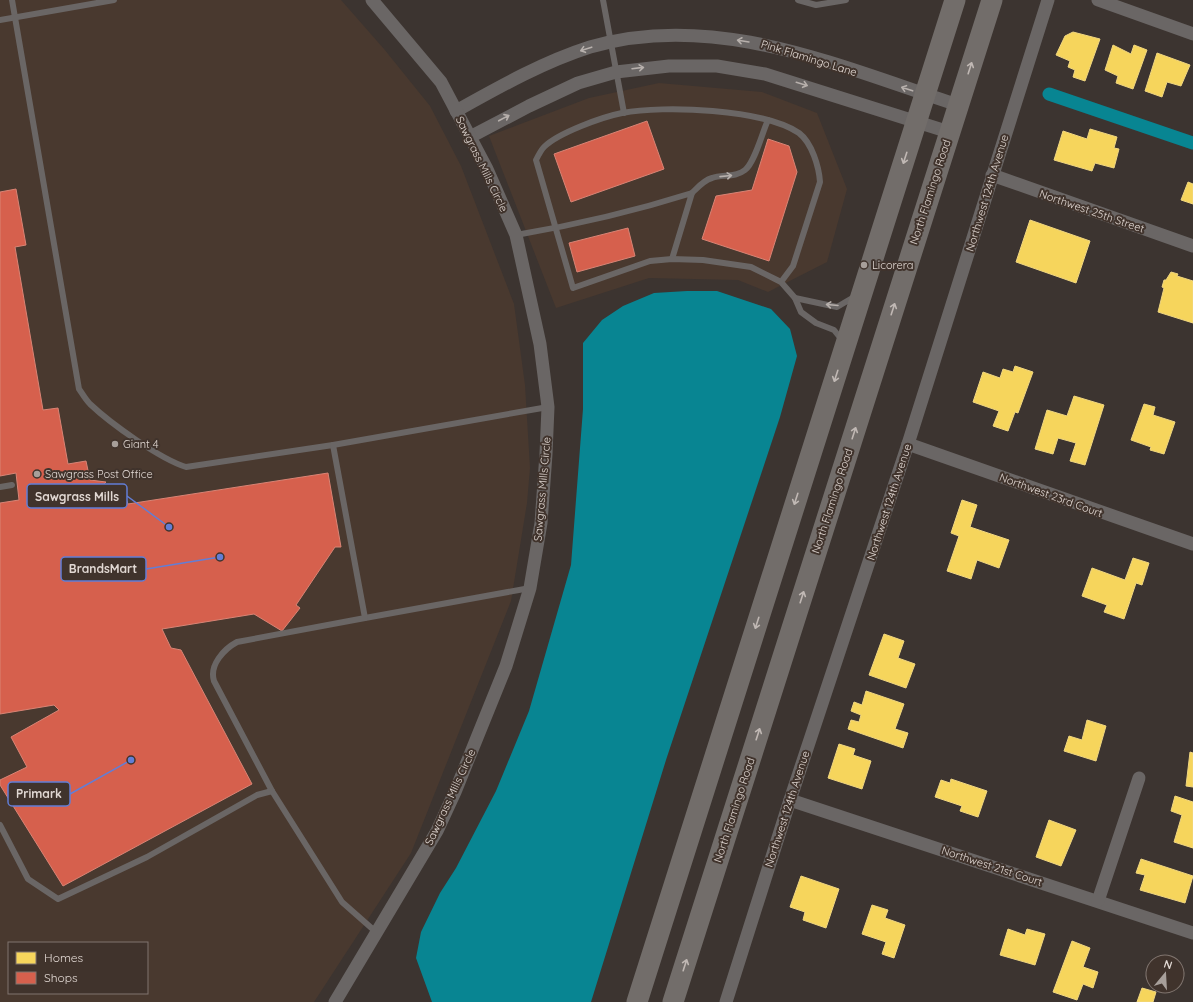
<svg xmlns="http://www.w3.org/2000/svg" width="1193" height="1002" viewBox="0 0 1193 1002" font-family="Quicksand,sans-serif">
	<rect width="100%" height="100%" fill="#3c3430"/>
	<g fill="#49392f" fill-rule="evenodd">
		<path d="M0 0H341L384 49 430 106 461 166 514 304 525 385 530 468 527 503 511 601 411 853 314 1002H0ZM9 943H147V993H9Z"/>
		<polygon points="659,83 762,92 817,113 847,189 827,262 768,292 738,280 649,278 556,308 489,136 589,98"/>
	</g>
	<polygon fill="#088592" points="687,291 717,291 771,309 790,329 797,356 780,417 666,760 591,1002 432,1002 416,958 421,932 440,893 456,868 496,791 529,711 571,565 583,409 583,343 602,320 623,306 654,293"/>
	<g fill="#f6d55c" stroke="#f0d680">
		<polygon points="1073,32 1100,39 1085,81 1073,77 1075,70 1068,67 1070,61 1056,55 1065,36"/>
		<polygon points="1113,45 1131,54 1134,45 1147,50 1133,89 1116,83 1118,76 1105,70"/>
		<polygon points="1157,53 1190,65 1181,86 1167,82 1162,97 1145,91"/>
		<polygon points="1090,129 1117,137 1114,148 1119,149 1114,168 1095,163 1092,171 1054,160 1063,131 1087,139"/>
		<polygon points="1188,182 1193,184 1193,204 1181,200"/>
		<polygon points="1030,220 1090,241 1076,283 1016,262"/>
		<polygon points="1171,272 1178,274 1177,276 1193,281 1193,323 1158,312 1164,288 1162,287 1164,280 1166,280"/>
		<polygon points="1015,366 1033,372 1018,413 1015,412 1008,431 993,426 999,411 973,402 983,372 1000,378 1003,369 1013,372"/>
		<polygon points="1074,396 1104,405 1085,465 1070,461 1076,443 1058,438 1053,454 1035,449 1047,410 1067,416"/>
		<polygon points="1144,404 1155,407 1153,415 1175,422 1164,454 1150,450 1151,447 1131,440"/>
		<polygon points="962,500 977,505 970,527 1009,540 999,568 977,560 971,579 947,571 959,536 951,533"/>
		<polygon points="1133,558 1149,563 1142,585 1136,583 1124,619 1104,612 1107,605 1082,596 1092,568 1125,580"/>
		<polygon points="884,634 904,641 898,658 915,664 906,688 869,675"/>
		<polygon points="866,691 904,704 895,729 908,733 903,748 848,729 851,720 859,722 861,715 851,711 854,702 862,705"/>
		<polygon points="1087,720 1106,726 1096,761 1064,751 1069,736 1082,740"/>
		<polygon points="839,744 855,749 853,755 871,761 862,789 828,778"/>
		<polygon points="1190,752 1193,753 1193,787 1186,786"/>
		<polygon points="951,779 987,791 978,817 960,811 962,806 935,797 941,780 950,783"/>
		<polygon points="1175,796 1193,802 1193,848 1174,842 1182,815 1171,811"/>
		<polygon points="1049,820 1076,830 1061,866 1036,857"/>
		<polygon points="1141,859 1193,876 1185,903 1140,890 1145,875 1136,873"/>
		<polygon points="801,876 839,889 826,928 803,920 805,912 790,907"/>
		<polygon points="872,905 888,910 885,918 905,925 894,958 882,954 886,942 862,934"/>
		<polygon points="1008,929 1025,935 1027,929 1045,934 1035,965 1000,955"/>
		<polygon points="1072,941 1090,948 1083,967 1098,972 1093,988 1083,984 1077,1000 1053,992"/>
		<polygon points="1142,988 1156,992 1153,1002 1137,1002"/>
	</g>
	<g fill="#d6604d" stroke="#d98475">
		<polygon points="647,121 664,169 571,202 554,154"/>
		<polygon points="768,139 789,146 797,172 769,261 702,239 716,196 752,190"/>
		<polygon points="16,189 26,245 15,247 43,410 58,408 68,464 86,461 90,480 106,482 96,492 101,507 115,505 125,496 128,504 328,473 341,547 335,547 296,605 300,608 282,631 254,614 162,629 171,648 181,650 252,784 63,886 0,785 0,780 27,767 11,737 59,710 54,705 0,714 0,503 19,500 16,473 0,476 0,192"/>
		<polygon points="628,228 635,256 577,272 569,243"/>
	</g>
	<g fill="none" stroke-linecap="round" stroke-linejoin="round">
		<polyline stroke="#088592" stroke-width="13" points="1049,94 1193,143"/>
		<g stroke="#6a6665" stroke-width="6">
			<path d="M12 0 79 389C82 393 85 399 90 404 110 423 160 459 186 467L333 445"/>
			<polyline points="603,0 624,113"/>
			<polyline points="798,0 816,5 846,0"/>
			<polyline points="0,20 114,0"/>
			<path d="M692 193C698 187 704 180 712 178 722 174 735 178 745 170 755 162 762 133 768 120"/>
			<path d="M516 235C575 225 635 211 692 193L672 259"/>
			<path d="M781 282 793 266 820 182C819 167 812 143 799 133 763 109 664 105 622 113 602 117 558 133 544 147 541 150 538 156 536 160L573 288 650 261 672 259 703 260 751 267 781 282 795 298 801 312 816 323 834 330 842 340"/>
			<polyline points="795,298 837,307 854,297"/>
			<polyline points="0,487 12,485"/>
			<polyline points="365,618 530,588"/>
			<path d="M272 791 214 681C209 665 224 649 237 642L365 618 333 445 548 407"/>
			<polyline points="0,825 28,879 58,899 147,857 257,795 272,791 342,902 376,932"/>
		</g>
		<g stroke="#6a6665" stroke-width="13">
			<polyline points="1098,0 1193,34"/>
			<path d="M456 111C499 87 543 62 590 47 715 10 841 67 958 105"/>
			<polyline points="470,137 529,106 578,83 616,72 669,66 717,66 765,74 949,132"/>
			<polyline points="992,175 1193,246"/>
			<polyline points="908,444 1193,544"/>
			<polyline points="790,800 1193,933"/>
			<polyline points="1098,901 1139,778"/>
			<polyline points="335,1002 437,831 455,792 506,666 530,588 541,523 546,454 548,407 540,344 516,235 487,169 441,82 372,0"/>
			<polyline points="726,1002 790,800 908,444 1048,0"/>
		</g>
		<g stroke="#726d6a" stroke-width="21">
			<polyline points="637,1002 955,0"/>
			<polyline points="673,1002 992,0"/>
		</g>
	</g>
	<defs><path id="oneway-shaft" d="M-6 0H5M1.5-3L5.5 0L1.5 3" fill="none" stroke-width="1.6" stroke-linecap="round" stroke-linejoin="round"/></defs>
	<g stroke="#b7b0ac">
		<use href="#oneway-shaft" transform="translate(743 41) rotate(-171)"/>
		<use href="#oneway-shaft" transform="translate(586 49) rotate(162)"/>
		<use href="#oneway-shaft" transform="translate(638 68) rotate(-7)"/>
		<use href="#oneway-shaft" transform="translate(802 84) rotate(17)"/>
		<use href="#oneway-shaft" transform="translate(907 89) rotate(-162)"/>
		<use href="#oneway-shaft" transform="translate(504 118) rotate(-28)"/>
		<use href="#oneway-shaft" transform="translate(726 176) rotate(-6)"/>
		<use href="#oneway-shaft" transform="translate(832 305) rotate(-175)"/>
	</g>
	<g stroke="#c0b8b4">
		<use href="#oneway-shaft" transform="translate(970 68) rotate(-72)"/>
		<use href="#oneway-shaft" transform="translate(905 158) rotate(108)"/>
		<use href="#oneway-shaft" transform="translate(893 309) rotate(-72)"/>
		<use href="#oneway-shaft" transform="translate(836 376) rotate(108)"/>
		<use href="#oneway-shaft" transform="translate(854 433) rotate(-72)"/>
		<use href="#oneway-shaft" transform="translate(796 499) rotate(108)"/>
		<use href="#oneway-shaft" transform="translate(802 597) rotate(-72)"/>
		<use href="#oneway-shaft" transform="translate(757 623) rotate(108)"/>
		<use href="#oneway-shaft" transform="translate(758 734) rotate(-72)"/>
		<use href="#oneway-shaft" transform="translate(685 965) rotate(-72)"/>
	</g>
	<g fill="#a79f9a" stroke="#40332c" stroke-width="1.5">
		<circle cx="864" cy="265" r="4"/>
		<circle cx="115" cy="444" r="4"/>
		<circle cx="37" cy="474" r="4"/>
	</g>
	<g text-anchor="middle" stroke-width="4" stroke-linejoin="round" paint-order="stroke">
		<g font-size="11" fill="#e1d8d3" stroke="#40332c">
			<text transform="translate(809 58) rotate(17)" y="4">Pink Flamingo Lane</text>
			<text transform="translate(482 164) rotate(64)" y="4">Sawgrass Mills Circle</text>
			<text transform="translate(930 192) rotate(-72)" y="4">North Flamingo Road</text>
			<text transform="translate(987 193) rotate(-73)" y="4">Northwest 124th Avenue</text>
			<text transform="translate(1092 211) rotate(19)" y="4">Northwest 25th Street</text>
			<text transform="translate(542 489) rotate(-85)" y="4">Sawgrass Mills Circle</text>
			<text transform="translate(1051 495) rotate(20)" y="4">Northwest 23rd Court</text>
			<text transform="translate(832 501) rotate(-72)" y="4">North Flamingo Road</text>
			<text transform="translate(889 502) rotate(-72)" y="4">Northwest 124th Avenue</text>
			<text transform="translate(450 797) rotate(-65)" y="4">Sawgrass Mills Circle</text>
			<text transform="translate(787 809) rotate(-72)" y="4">Northwest 124th Avenue</text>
			<text transform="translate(734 810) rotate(-72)" y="4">North Flamingo Road</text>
			<text transform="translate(992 866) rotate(18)" y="4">Northwest 21st Court</text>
		</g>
		<g font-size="11" fill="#e1d8d3" stroke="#40332c" text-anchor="start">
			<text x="872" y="269">Licorera</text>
			<text x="123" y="448">Giant 4</text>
			<text x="45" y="478">Sawgrass Post Office</text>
		</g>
	</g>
	<path fill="none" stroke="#627ed6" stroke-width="1.5" d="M169 527L127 496M220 557L146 569M131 760L70 794"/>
	<g fill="#627ed6" stroke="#40332c" stroke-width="1.5">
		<circle cx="169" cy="527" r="4"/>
		<circle cx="220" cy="557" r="4"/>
		<circle cx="131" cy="760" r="4"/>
	</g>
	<g fill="#40332c" stroke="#627ed6" stroke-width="1.5">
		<rect x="27" y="484" width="100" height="24" rx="4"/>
		<rect x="61" y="557" width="85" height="24" rx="4"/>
		<rect x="8" y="782" width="62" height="24" rx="4"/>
	</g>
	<g font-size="12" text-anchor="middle" font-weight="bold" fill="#e1d8d3">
		<text x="77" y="501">Sawgrass Mills</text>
		<text x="103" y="573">BrandsMart</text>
		<text x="39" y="798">Primark</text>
	</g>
	<rect x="8" y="942" width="140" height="52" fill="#40332c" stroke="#80756f"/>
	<rect x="16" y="952" width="20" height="12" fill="#f6d55c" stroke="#80756f"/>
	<text x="44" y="962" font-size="12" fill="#e1d8d3">Homes</text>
	<rect x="16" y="972" width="20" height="12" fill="#d6604d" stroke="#80756f"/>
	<text x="44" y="982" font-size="12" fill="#e1d8d3">Shops</text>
	<g transform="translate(1165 974) rotate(18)"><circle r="19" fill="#40332c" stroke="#80756f"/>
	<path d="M0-3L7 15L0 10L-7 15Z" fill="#a79f9a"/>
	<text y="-6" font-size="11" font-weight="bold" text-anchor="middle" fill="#e1d8d3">N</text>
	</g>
</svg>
